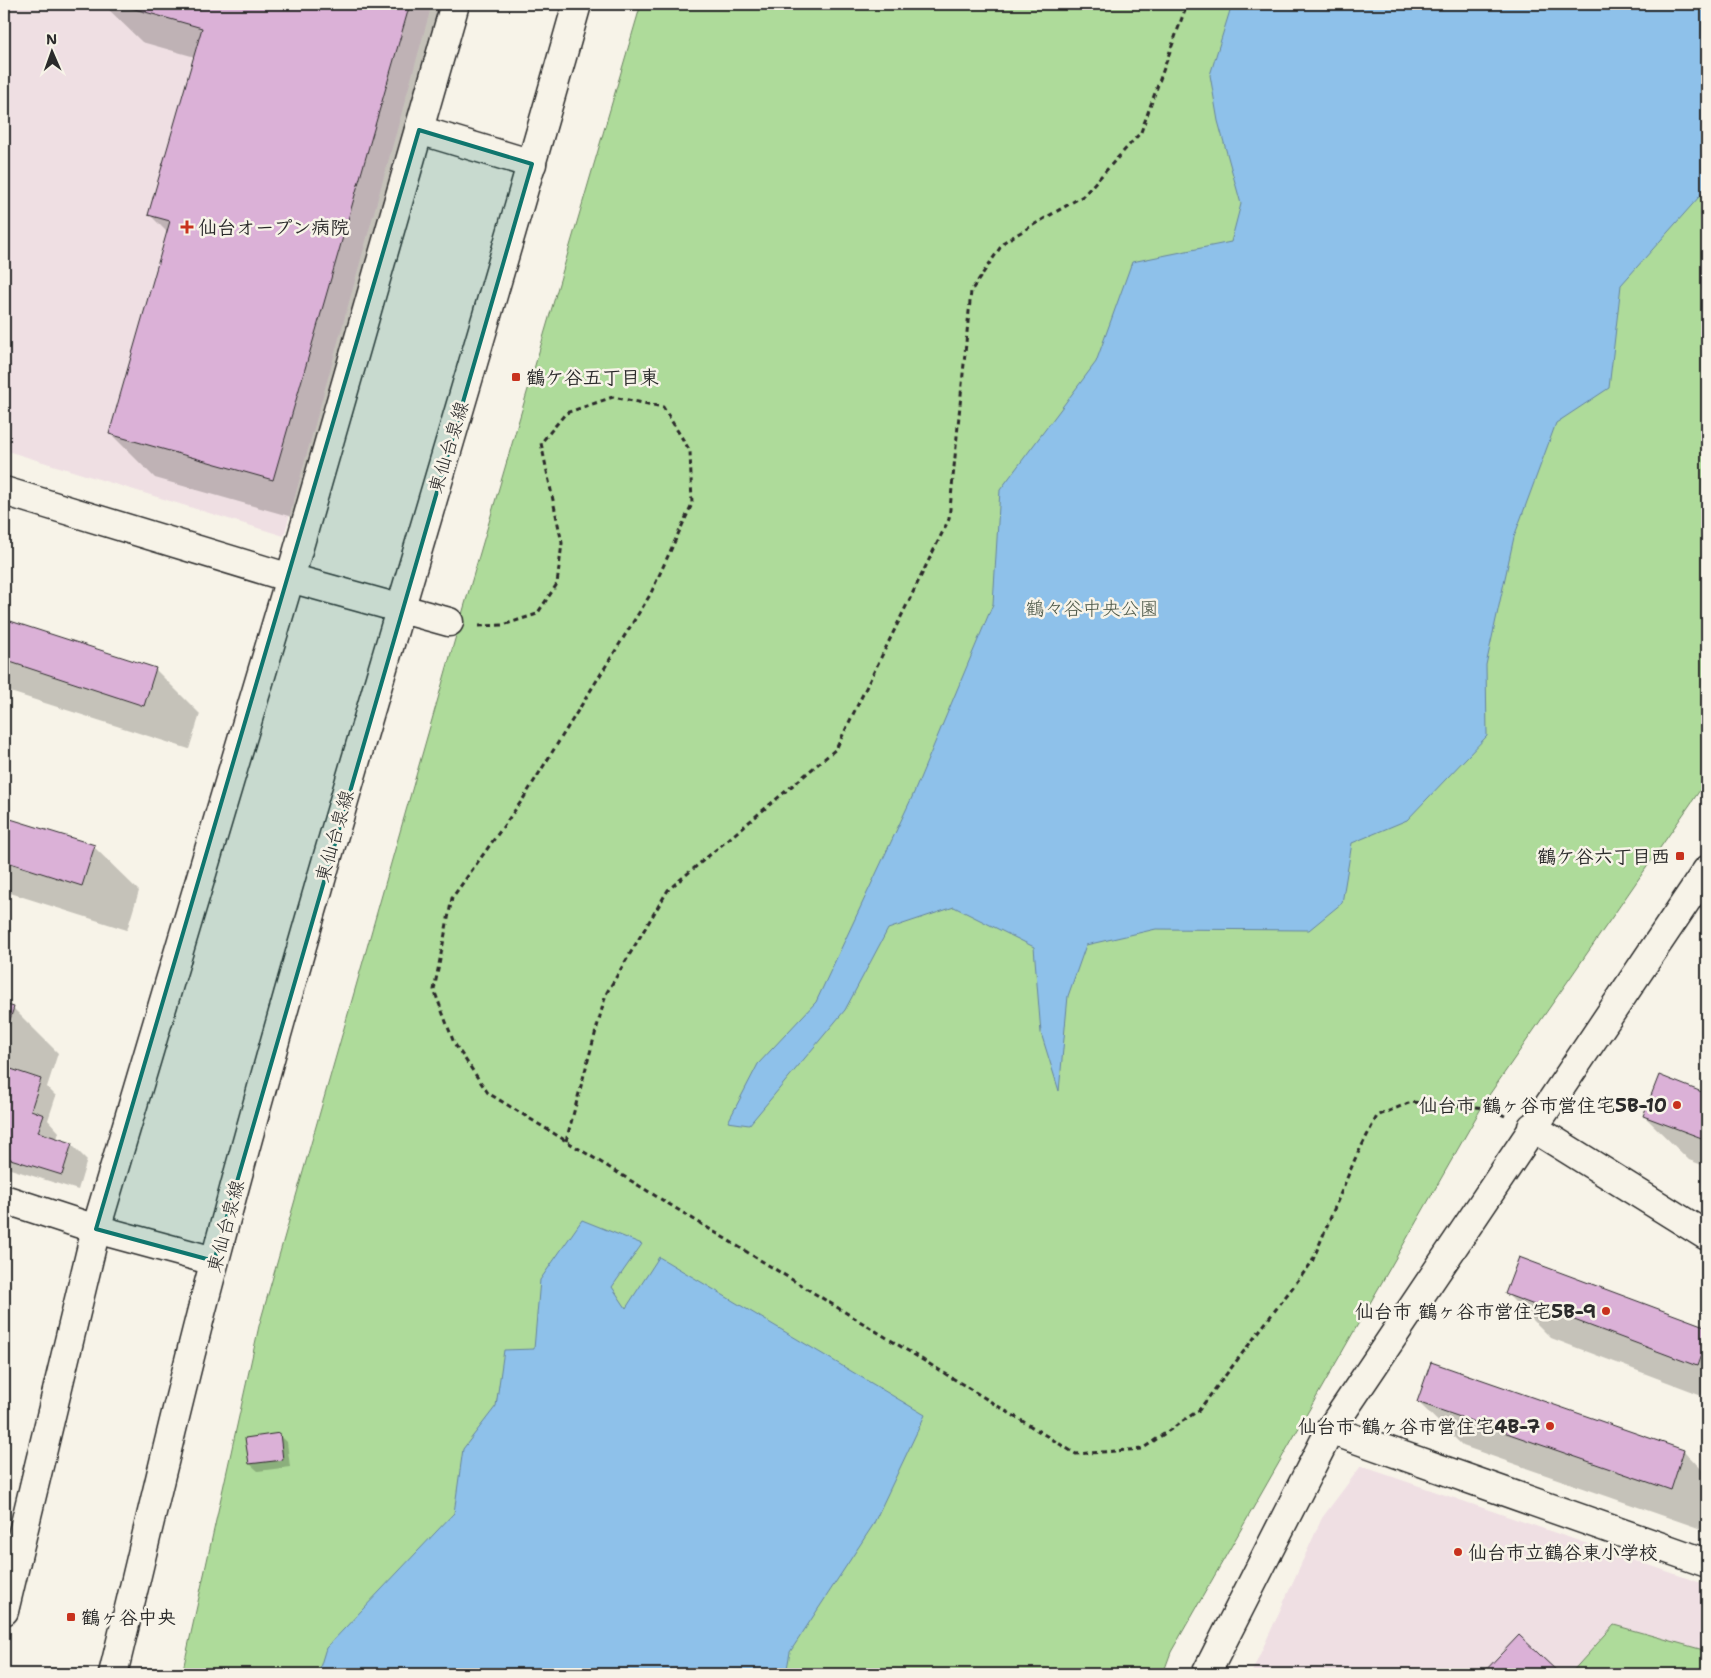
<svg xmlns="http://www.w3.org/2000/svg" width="1711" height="1678" viewBox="0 0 1711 1678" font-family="'Shantell Sans','Klee One',sans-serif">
	<rect width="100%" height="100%" fill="#f7f3e8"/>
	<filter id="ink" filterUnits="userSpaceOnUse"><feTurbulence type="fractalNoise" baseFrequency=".02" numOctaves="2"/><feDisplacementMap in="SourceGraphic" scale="10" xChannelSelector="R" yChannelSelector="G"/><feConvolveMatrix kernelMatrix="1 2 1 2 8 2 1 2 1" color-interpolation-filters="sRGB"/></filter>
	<g filter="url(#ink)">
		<g fill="#efdfe3">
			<polygon points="4,4 432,4 284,536 4,450"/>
			<polygon points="1361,1466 1707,1585 1707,1674 1251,1674 1322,1518"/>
		</g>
		<g fill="#aedb9a" stroke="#6c8362">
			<polygon points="641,4 1707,4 1707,780 1487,1098 1171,1652 1163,1674 182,1674 259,1326 465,604"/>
			<polygon points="1614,1625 1707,1651 1707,1674 1570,1674"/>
		</g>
		<g fill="#8ec1ea" stroke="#66859e">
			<polygon points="1232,4 1707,4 1707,188 1621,285 1609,388 1556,423 1514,537 1486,665 1487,736 1407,820 1352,843 1342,903 1309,930 1156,929 1086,945 1068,996 1059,1091 1041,1033 1034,947 954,907 888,929 845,1010 749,1125 728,1122 758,1064 816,1002 913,795 993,604 1000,490 1096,362 1132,262 1231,242 1241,204 1218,121 1210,75"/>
			<polygon points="582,1220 642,1244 612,1287 626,1308 659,1257 925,1415 873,1525 790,1652 786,1674 318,1674 326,1648 454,1513 463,1449 496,1406 504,1350 534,1349 540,1280"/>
		</g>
		<g fill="#0003">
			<polygon points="103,4 467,4 317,524 155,478 110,433 168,233 149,214 195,57 142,42"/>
			<polygon points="4,621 155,669 200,714 189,749 4,690"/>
			<polygon points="4,818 94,847 139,891 127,930 4,891"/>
			<polygon points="4,1005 13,1008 58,1053 47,1087 56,1096 48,1120 59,1132 57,1139 71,1144 87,1160 78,1190 4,1167 4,1095 9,1078 4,1077"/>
			<polygon points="1659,1077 1707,1095 1707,1167 1689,1160 1644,1116"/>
			<polygon points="1520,1258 1707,1329 1707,1397 1551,1338 1507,1294"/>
			<polygon points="1432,1364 1684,1451 1707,1475 1707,1531 1463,1446 1418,1402"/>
			<polygon points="280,1435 287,1442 290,1467 258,1471 250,1464"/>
			<polygon points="1519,1637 1559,1674 1484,1674"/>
		</g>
		<g fill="#dbb1d7" stroke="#2b2b2b">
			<polygon points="117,4 410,4 273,480 109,434 170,221 148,215 202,28"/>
			<polygon points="4,619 156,668 144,706 4,660"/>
			<polygon points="4,817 95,845 82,886 4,861"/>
			<polygon points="4,1004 14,1007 4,1039"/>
			<polygon points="11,1069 41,1079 31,1110 44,1115 38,1132 72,1143 62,1175 4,1157 4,1091"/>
			<polygon points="1659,1075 1707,1094 1707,1140 1643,1116"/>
			<polygon points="1519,1257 1707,1327 1707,1338 1697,1366 1505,1294"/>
			<polygon points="1431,1362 1684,1450 1671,1490 1417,1402"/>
			<polygon points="280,1433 283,1460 249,1464 245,1438"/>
			<polygon points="1519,1635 1560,1674 1482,1674"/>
		</g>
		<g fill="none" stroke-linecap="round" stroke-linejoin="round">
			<g stroke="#2b2b2b" stroke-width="31">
				<g id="minor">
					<polyline points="419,130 532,164"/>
					<polyline points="1532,1127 1707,1236"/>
					<polyline points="4,1199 96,1229 214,1261"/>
					<polyline points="1330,1430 1707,1563"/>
					<polyline points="4,1611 96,1229 290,578 455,4"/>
					<polyline points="1206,1674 1330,1430 1707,870"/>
				</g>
			</g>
			<g stroke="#2b2b2b" stroke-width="31">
				<g id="tertiary">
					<polyline points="4,491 290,578 449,622"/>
					<path d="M113 1674C147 1536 178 1397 215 1260 327 839 459 423 577 4"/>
				</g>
			</g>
			<g stroke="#2b2b2b" stroke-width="3" stroke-dasharray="5 4" stroke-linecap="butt">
				<polyline points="479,626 503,625 537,614 557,584 562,543 541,443 566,413 613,397 663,407 690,451 692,504 650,595 523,799 452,898 434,990 454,1043 488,1093 1076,1454 1142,1449 1199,1410 1312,1262 1355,1159 1377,1116 1411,1102 1488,1108 1505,1116"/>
				<polyline points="566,1141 606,994 668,890 836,749 949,519 971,291 1004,242 1083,196 1141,132 1187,4"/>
			</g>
			<use href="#minor" stroke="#f7f3e8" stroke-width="28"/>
			<use href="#tertiary" stroke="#f7f3e8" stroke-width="28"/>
		</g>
	</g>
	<path fill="#0f766e" fill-opacity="0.2" stroke="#0f766e" stroke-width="4" stroke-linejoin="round" d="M419 130 532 164 214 1261 96 1229Z"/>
	<g fill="#c8321e" stroke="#f7f3e8" stroke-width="2">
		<path d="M184.5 219.5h5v5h5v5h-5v5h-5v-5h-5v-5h5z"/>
		<rect x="511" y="372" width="10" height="10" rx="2.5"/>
		<rect x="1675" y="851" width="10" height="10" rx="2.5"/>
		<circle cx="1677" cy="1105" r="5"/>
		<circle cx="1606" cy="1311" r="5"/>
		<circle cx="1550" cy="1426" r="5"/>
		<circle cx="1458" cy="1552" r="5"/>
		<rect x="66" y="1612" width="10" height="10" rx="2.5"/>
	</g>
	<g text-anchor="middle" stroke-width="5" stroke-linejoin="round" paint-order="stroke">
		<g font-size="19" font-weight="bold" fill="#2b2b2b" stroke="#f7f3e8" text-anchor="start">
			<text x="198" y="234">仙台オープン病院</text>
			<text x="526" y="384">鶴ケ谷五丁目東</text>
			<text x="1670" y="863" text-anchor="end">鶴ケ谷六丁目西</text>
			<text x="1667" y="1112" text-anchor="end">仙台市 鶴ヶ谷市営住宅5B-10</text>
			<text x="1596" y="1318" text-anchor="end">仙台市 鶴ヶ谷市営住宅5B-9</text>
			<text x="1540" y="1433" text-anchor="end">仙台市 鶴ヶ谷市営住宅4B-7</text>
			<text x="1468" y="1559">仙台市立鶴谷東小学校</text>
			<text x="81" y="1624">鶴ヶ谷中央</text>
		</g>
		<g font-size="19" fill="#2b2b2b" stroke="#f7f3e8">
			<text transform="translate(448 447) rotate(-73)" y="7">東仙台泉線</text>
			<text transform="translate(334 836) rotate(-74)" y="7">東仙台泉線</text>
			<text transform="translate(225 1226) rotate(-75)" y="7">東仙台泉線</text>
		</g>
		<g font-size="19" fill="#4c5747" stroke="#f7f3e8">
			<text x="1092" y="615">鶴々谷中央公園</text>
		</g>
	</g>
	<rect width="1711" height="1678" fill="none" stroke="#f7f3e8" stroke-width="20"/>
	<rect x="10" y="10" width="1691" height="1658" fill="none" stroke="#2b2b2b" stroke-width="2" filter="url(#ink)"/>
	<g transform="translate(52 52) rotate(358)" stroke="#f7f3e8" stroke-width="4" paint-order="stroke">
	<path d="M0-4L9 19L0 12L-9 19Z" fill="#2b2b2b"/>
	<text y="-8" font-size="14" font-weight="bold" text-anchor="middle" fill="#2b2b2b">N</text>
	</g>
</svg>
